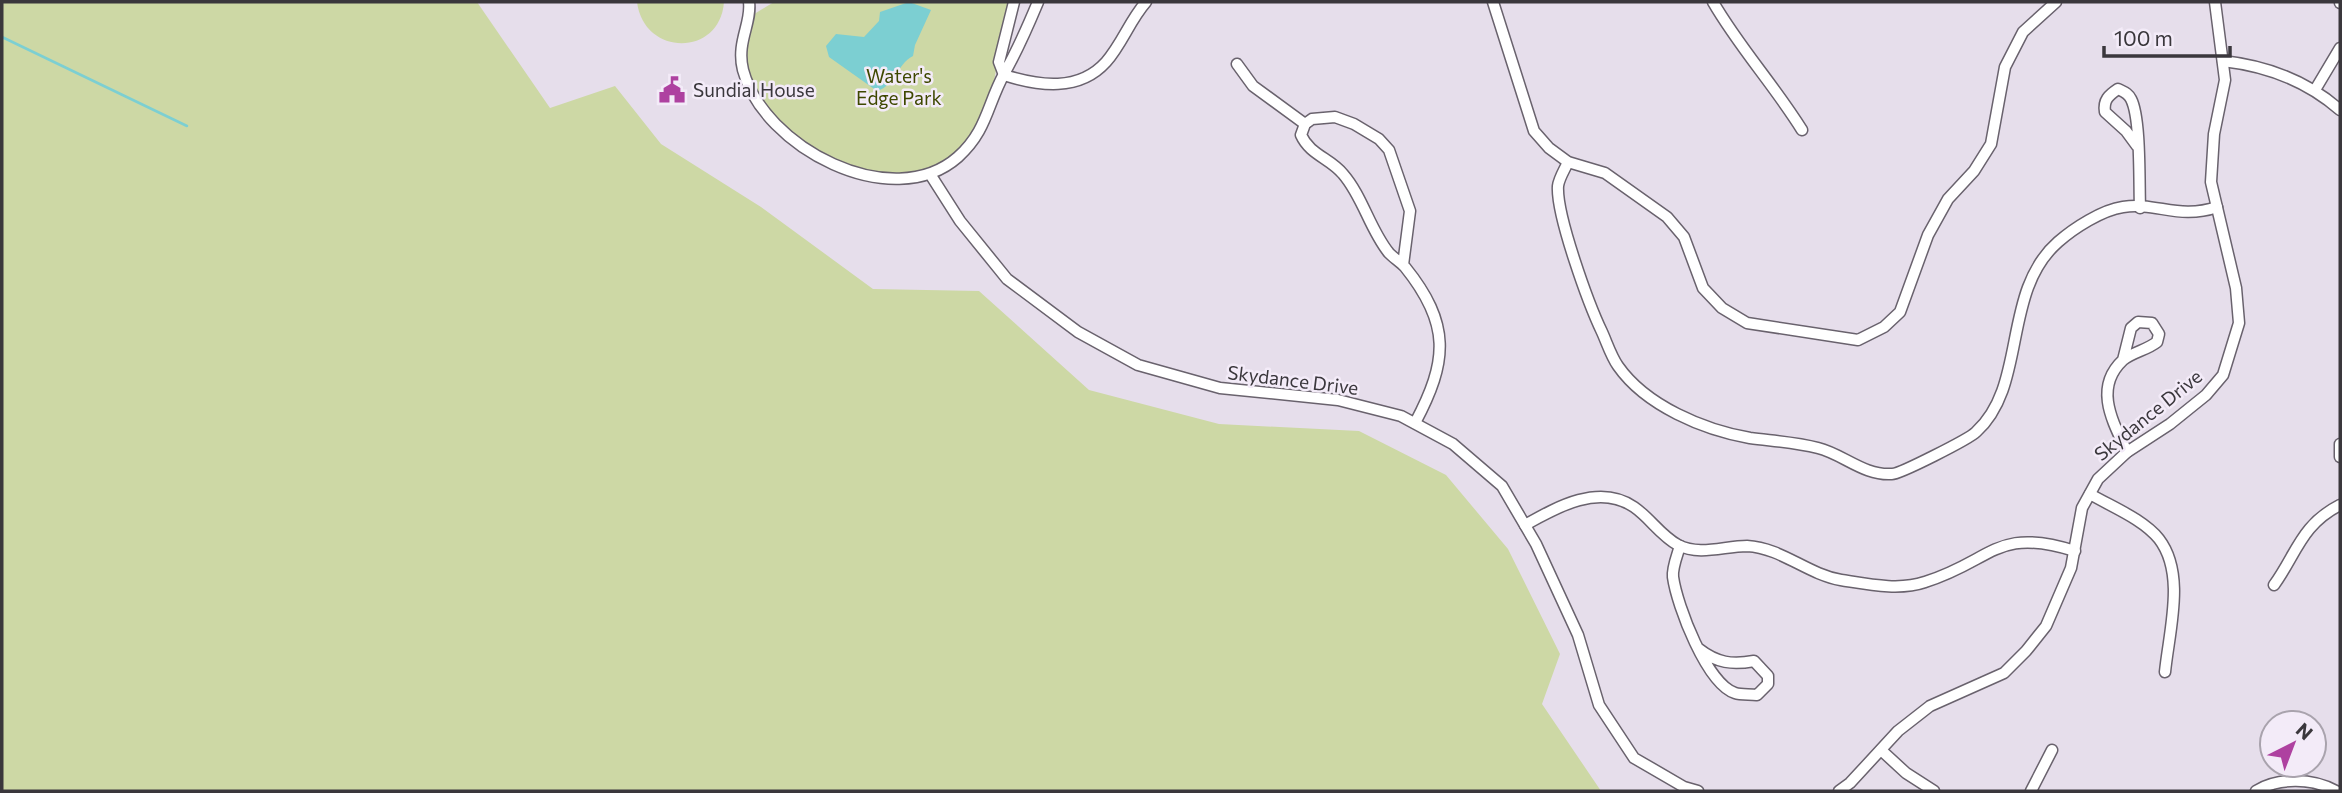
<svg xmlns="http://www.w3.org/2000/svg" width="2342" height="793" viewBox="0 0 2342 793" font-family="Commissioner,sans-serif">
	<rect width="100%" height="100%" fill="#e6deeb"/>
	<g fill="#cdd8a5">
		<polygon points="2,2 477,2 550,108 615,86 661,144 761,207 873,289 979,291 1089,390 1219,424 1359,431 1446,475 1508,549 1560,654 1542,704 1601,791 2,791"/>
		<path d="M637 2H724C720 57 644 57 637 2Z"/>
		<path d="M774 2H1010C995 47 1000 106 966 143 900 213 771 151 748 69 743 52 748 33 751 16Z"/>
	</g>
	<path fill="#7ccfd2" d="M909 2 931 10 915 45 913 56C896 65 896 85 877 91L829 57 826 46 836 34 864 37 879 21 880 12Z"/>
	<g fill="none" stroke-linecap="round" stroke-linejoin="round">
		<polyline stroke="#7ccfd2" stroke-width="2.5" points="2,37 187,126"/>
		<g stroke="#69626d" stroke-width="13">
			<g id="minor">
				<path d="M749 2C752 23 736 42 743 70 763 147 892 215 958 157 987 131 987 105 1004 74 1017 51 1028 26 1038 2"/>
				<polyline points="1493,2 1534,131 1549,148 1568,162 1605,173 1667,217 1684,237 1703,288 1722,308 1747,323 1858,340 1884,327 1900,312 1928,235 1948,199 1974,171 1991,144 2005,67 2023,32 2056,2"/>
				<path d="M1713 2C1739 47 1774 85 1802 130"/>
				<polyline points="2340,2 2340,3"/>
				<path d="M2223 61C2267 66 2306 80 2340 110"/>
				<polyline points="1237,64 1253,86 1305,124"/>
				<path d="M1004 75C1039 86 1079 92 1106 62 1122 44 1130 20 1146 2"/>
				<polyline points="1004,75 999,62 1014,2"/>
				<polyline points="2315,90 2340,48"/>
				<path d="M2137 146 2126 131 2105 112C2103 100 2109 95 2118 89 2124 92 2128 93 2131 99 2141 118 2139 183 2140 208"/>
				<path d="M1568 162C1565 169 1559 178 1558 186 1556 215 1589 305 1602 332 1607 343 1611 356 1618 366 1646 406 1704 430 1750 438 1773 441 1795 442 1818 448 1843 454 1864 476 1892 474 1900 474 1969 439 1976 432 2028 385 2001 292 2058 242 2074 228 2102 210 2123 207 2157 202 2179 220 2217 207"/>
				<polyline points="930,174 960,221 1007,279 1078,332 1138,365 1220,388 1338,400 1401,416 1453,444 1502,486 1536,544 1578,635 1599,705 1634,758 1684,787 1698,791"/>
				<path d="M1403 265 1410 211 1389 150 1379 139 1354 124 1335 117 1312 119 1305 124 1301 135C1310 155 1330 158 1343 174 1363 197 1370 230 1389 253 1394 258 1400 262 1405 267 1451 324 1448 361 1415 423"/>
				<path d="M2123 360 2131 328 2138 322 2152 323 2159 334 2157 342C2147 350 2133 352 2123 360 2093 388 2113 422 2127 452"/>
				<polyline points="2340,444 2340,457"/>
				<path d="M2090 494C2112 507 2143 519 2159 539 2186 574 2169 631 2165 672"/>
				<path d="M1525 525C1557 507 1599 483 1634 507 1650 518 1661 536 1678 545 1700 556 1724 546 1747 546 1782 548 1807 574 1841 580 1867 584 1899 591 1925 582 1993 561 1995 526 2075 551"/>
				<path d="M1680 546C1677 556 1672 568 1673 577 1677 606 1707 684 1735 693 1741 695 1750 694 1757 695L1768 684V676L1754 661C1732 665 1717 663 1699 649"/>
				<path d="M2274 585C2297 553 2301 525 2340 505"/>
				<polyline points="1881,750 1906,773 1934,791"/>
				<polyline points="1839,791 1850,783 1898,731 1930,706 2004,673 2026,651 2046,626 2071,568 2082,508 2098,479 2127,452 2170,424 2206,395 2223,375 2239,323 2236,288 2211,182 2214,134 2225,80 2215,2"/>
				<polyline points="2031,791 2052,750"/>
				<path d="M2256 791C2279 777 2313 778 2336 791"/>
			</g>
		</g>
		<use href="#minor" stroke="#fff" stroke-width="10"/>
	</g>
	<defs>
		<g id="civic-bare" transform="scale(2.1)"><path d="M-.6-6.5H3V-4.5H.6V-3L4-1V1h2V6H-6V1h2V-1L-.6-3ZM-1.2 2.5V6h2.4V2.5Z" fill="#ae41a0" stroke="#f3ebf8" stroke-width="2.5" paint-order="stroke"/></g>
	</defs>
	<g fill-rule="evenodd">
		<use href="#civic-bare" x="672" y="90"/>
	</g>
	<g text-anchor="middle" stroke-width="5" stroke-linejoin="round" paint-order="stroke">
		<g font-size="19" fill="#3e4800" stroke="#f3ebf8">
			<text x="899" y="83">Water's<tspan x="899" dy="22">Edge Park</tspan></text>
		</g>
		<g font-size="19" fill="#3a373c" stroke="#f3ebf8" text-anchor="start">
			<text x="693" y="97">Sundial House</text>
		</g>
		<g font-size="19" fill="#3a373c" stroke="#f3ebf8">
			<text transform="translate(1293 380) rotate(7)" y="7">Skydance Drive</text>
			<text transform="translate(2148 415) rotate(-39)" y="7">Skydance Drive</text>
		</g>
	</g>
	<rect width="2342" height="793" fill="none" stroke="#3a373c" stroke-width="7"/>
	<g transform="translate(2293 744) rotate(42)"><circle r="33" fill="#f3ebf8" stroke="#a9a3ad" stroke-width="2"/>
	<path d="M0-5L12 26L0 18L-12 26Z" fill="#ae41a0"/>
	<text y="-10" font-size="19" font-weight="bold" text-anchor="middle" fill="#3a373c">N</text>
	</g>
	<path d="M2104 46v10h126v-10" fill="none" stroke="#3a373c" stroke-width="3.5"/>
	<text x="2114" y="46" font-size="21" fill="#3a373c" stroke="#f3ebf8" stroke-width="5" paint-order="stroke">100 m</text>
</svg>
